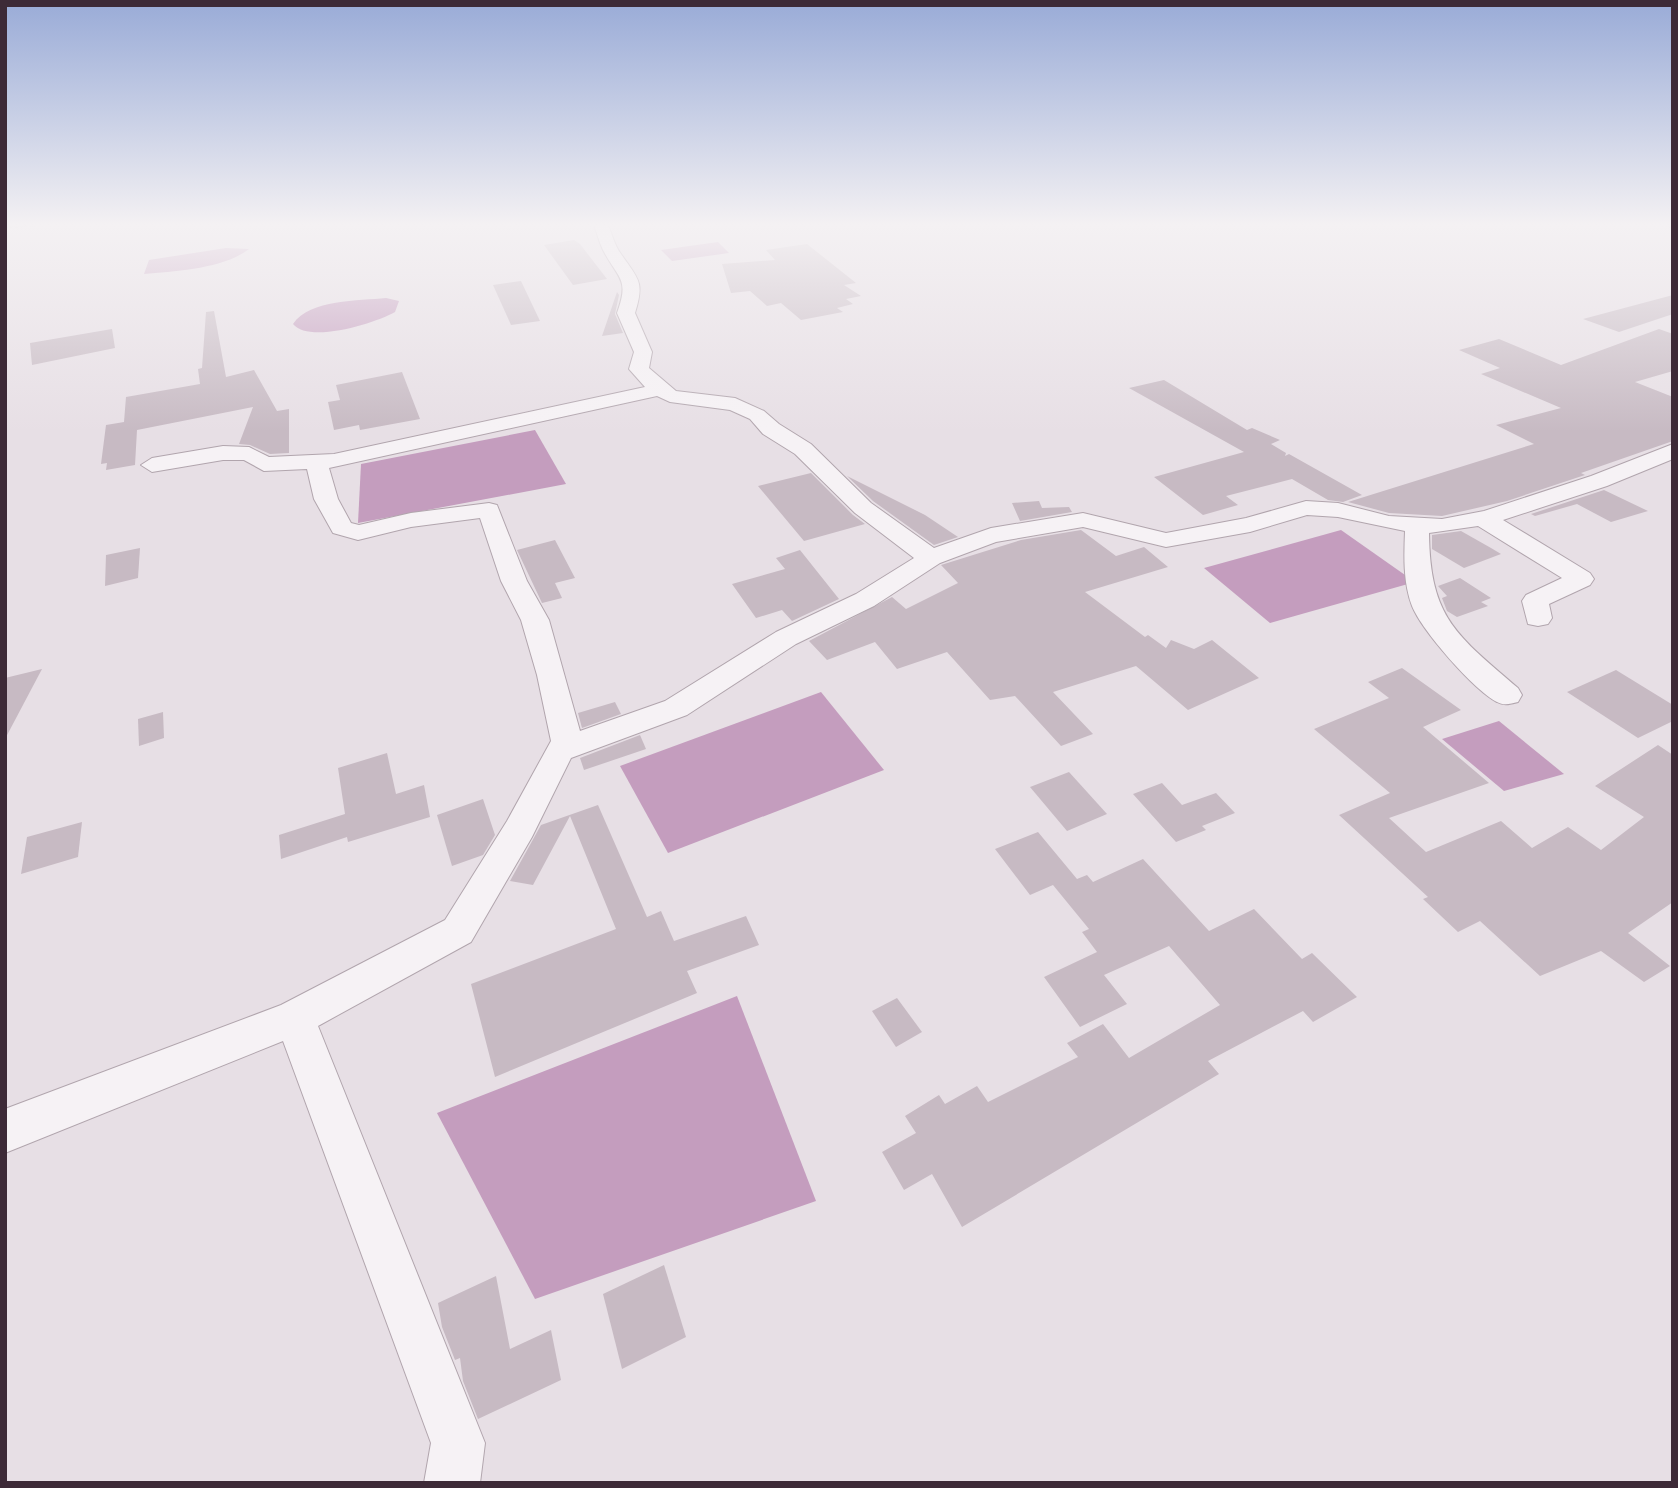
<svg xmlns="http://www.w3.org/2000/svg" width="1678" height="1488" viewBox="0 0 1678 1488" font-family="Overpass,sans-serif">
	<rect width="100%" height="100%" fill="#e7dfe5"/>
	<g fill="#c49dbe">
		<polygon points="718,242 729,253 672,261 661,250"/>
		<path d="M226 248 249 249C223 269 176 271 144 274L149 260Z"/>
		<path d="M386 298 399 301 395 312C376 323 309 344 293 324 310 299 359 301 386 298Z"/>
		<polygon points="535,430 566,484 358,523 361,464"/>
		<polygon points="1341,530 1415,582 1270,623 1204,568"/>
		<polygon points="821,692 884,770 668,853 620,766"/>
		<polygon points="1499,721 1564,774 1504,791 1442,739"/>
		<polygon points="737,996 816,1201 535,1299 437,1113"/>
	</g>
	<g fill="#c7bac3">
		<polygon points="574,240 580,244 607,279 573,285 544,245"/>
		<polygon points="807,244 856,283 844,285 861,296 846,299 853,304 837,308 843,312 801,320 781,303 767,306 750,291 731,293 722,264 775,260 766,250"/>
		<polygon points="521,281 540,321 511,325 493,285"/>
		<polygon points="617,292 619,295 615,314 623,333 602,336"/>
		<polygon points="1673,295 1673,314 1619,332 1583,319"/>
		<polygon points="214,311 226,377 254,370 277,411 289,409 289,453 270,454 250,445 239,444 253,407 137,430 135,465 106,470 107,463 101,464 106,425 124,422 126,397 200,384 198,369 202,368 206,312"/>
		<polygon points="112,329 115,348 32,365 30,343"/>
		<polygon points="1659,329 1673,334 1673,371 1635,382 1673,397 1673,441 1581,473 1585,475 1507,501 1442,516 1389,513 1348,502 1534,444 1496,425 1561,408 1481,374 1500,368 1459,350 1499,339 1561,365"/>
		<polygon points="402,372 420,419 360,430 359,425 334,430 328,402 340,400 336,385"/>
		<polygon points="1164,380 1247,430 1252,428 1280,440 1271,444 1286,453 1285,456 1289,454 1362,495 1343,502 1328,500 1292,479 1226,496 1238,505 1203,515 1154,477 1244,452 1129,388"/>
		<polygon points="811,473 853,515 865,524 804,541 758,486"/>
		<polygon points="847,476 925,515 958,537 934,545 873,501"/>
		<polygon points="1604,490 1648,511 1611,522 1577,504 1535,516 1531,514"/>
		<polygon points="1039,501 1042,508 1069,507 1072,512 1020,521 1012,503"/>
		<polygon points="1081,530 1116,556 1144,547 1168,567 1085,592 1145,637 1148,635 1166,648 1171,640 1194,649 1212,640 1259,678 1188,710 1136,666 1053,692 1093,734 1061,746 1015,696 990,700 947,652 897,669 875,642 827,660 809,641 892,597 906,609 958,583 941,565 1021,540"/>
		<polygon points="1461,531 1491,548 1501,554 1464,568 1432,549 1432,535"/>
		<polygon points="555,540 575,578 555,583 562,598 542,603 517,550"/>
		<polygon points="140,548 138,578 105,586 106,555"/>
		<polygon points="800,550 839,599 792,621 782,610 756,618 732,584 785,569 776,558"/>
		<polygon points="1460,578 1491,598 1481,602 1488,606 1457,617 1447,611 1442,598 1447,596 1438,586"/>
		<polygon points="1402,668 1461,710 1423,727 1489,783 1389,818 1426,852 1501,821 1532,848 1568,827 1601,850 1644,817 1595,786 1658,745 1673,755 1673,902 1628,933 1670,966 1644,982 1601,951 1540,976 1480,921 1458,932 1423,899 1428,897 1339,815 1390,793 1314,729 1389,698 1368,682"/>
		<polygon points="42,669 5,739 5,678"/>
		<polygon points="1616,670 1673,705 1673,721 1638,738 1567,692"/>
		<polygon points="615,702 621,714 582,728 578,713"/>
		<polygon points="163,712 164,738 139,746 138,719"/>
		<polygon points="640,735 646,749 584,770 580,758"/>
		<polygon points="387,753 396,794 424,785 430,817 348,842 347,837 281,859 279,835 345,814 338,768"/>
		<polygon points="1069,772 1107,814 1067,831 1030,787"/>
		<polygon points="1162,783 1182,805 1216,793 1235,813 1202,826 1206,830 1176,842 1133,794"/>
		<polygon points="483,799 495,835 483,855 452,866 437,815"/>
		<polygon points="598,805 647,917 661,911 674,941 746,916 759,945 687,971 697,993 495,1077 471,984 616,929 570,816 533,885 510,881 541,825"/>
		<polygon points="82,822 78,857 21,874 27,837"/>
		<polygon points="1038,832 1077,879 1087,875 1093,882 1143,859 1209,931 1254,909 1302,959 1312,953 1357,997 1313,1022 1303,1011 1208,1061 1219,1074 962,1227 932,1174 904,1190 882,1152 916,1133 905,1116 939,1095 945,1104 977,1086 988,1102 1078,1057 1067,1043 1103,1024 1129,1058 1220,1005 1169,946 1104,975 1127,1004 1080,1027 1044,977 1097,952 1082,932 1089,929 1053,885 1030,895 995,849"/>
		<polygon points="897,998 922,1032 896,1047 872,1011"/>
		<polygon points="664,1265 686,1337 622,1369 603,1294"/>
		<polygon points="496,1276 510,1349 551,1330 561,1380 478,1419 463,1381 460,1358 455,1360 442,1327 438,1303"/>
	</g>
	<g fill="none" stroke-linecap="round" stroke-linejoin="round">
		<g stroke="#b1a5ad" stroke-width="2">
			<g id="street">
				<path d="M593 223H607C612 233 614 245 621 254 638 279 645 281 635 313L652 352 649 368 676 391 735 398 764 411 779 424 811 444 871 503 934 548 991 528 1083 513 1166 533 1246 518 1306 501 1338 503 1389 516 1442 519 1484 511 1591 476 1673 444V459L1607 486 1503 520 1590 573 1594 579 1590 585 1549 604 1552 618 1548 624 1538 626 1528 624 1522 601 1526 595 1562 578 1478 526 1429 533C1430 619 1457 635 1518 688L1522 695 1518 702C1510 704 1504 706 1497 702 1474 690 1422 631 1412 606 1403 582 1404 556 1405 531L1338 517 1307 515 1250 532 1166 547 1083 527 996 542 940 563 874 606 796 644 687 715 571 758 532 837 471 942 318 1026 485 1443 480 1483H424L431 1443 283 1041 5 1153V1109L281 1005 445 920 507 821 551 741 537 675 521 620 501 581 480 518 411 527 358 540 333 533 314 499 307 469 264 471 244 460H223L152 472 141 465 152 458 223 446 249 447 269 457 334 454 645 387 629 369 634 352 617 313C630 278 618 279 603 250 599 242 597 232 593 223ZM657 396 670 402 730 410 750 419 763 434 795 454 855 513 914 558 856 594 776 632 665 701 580 731 549 620 527 581 497 505 489 503 411 513 359 525 351 523 338 499 329 468Z"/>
				<polygon points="1663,223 1673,223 1673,228"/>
			</g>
		</g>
		<polyline stroke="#b3aab1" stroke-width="2.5" stroke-dasharray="2.5 2.5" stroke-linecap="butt" points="5,228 50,223"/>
		<use href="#street" fill="#f6f2f5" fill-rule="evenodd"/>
	</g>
	<linearGradient id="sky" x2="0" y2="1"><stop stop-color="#99abd7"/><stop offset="0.52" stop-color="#f4f1f3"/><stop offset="1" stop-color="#f4f1f3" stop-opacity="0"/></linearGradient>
	<rect width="1678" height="432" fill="url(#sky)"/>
	<rect width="1678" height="1488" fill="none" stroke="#3d2a37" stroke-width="14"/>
</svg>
